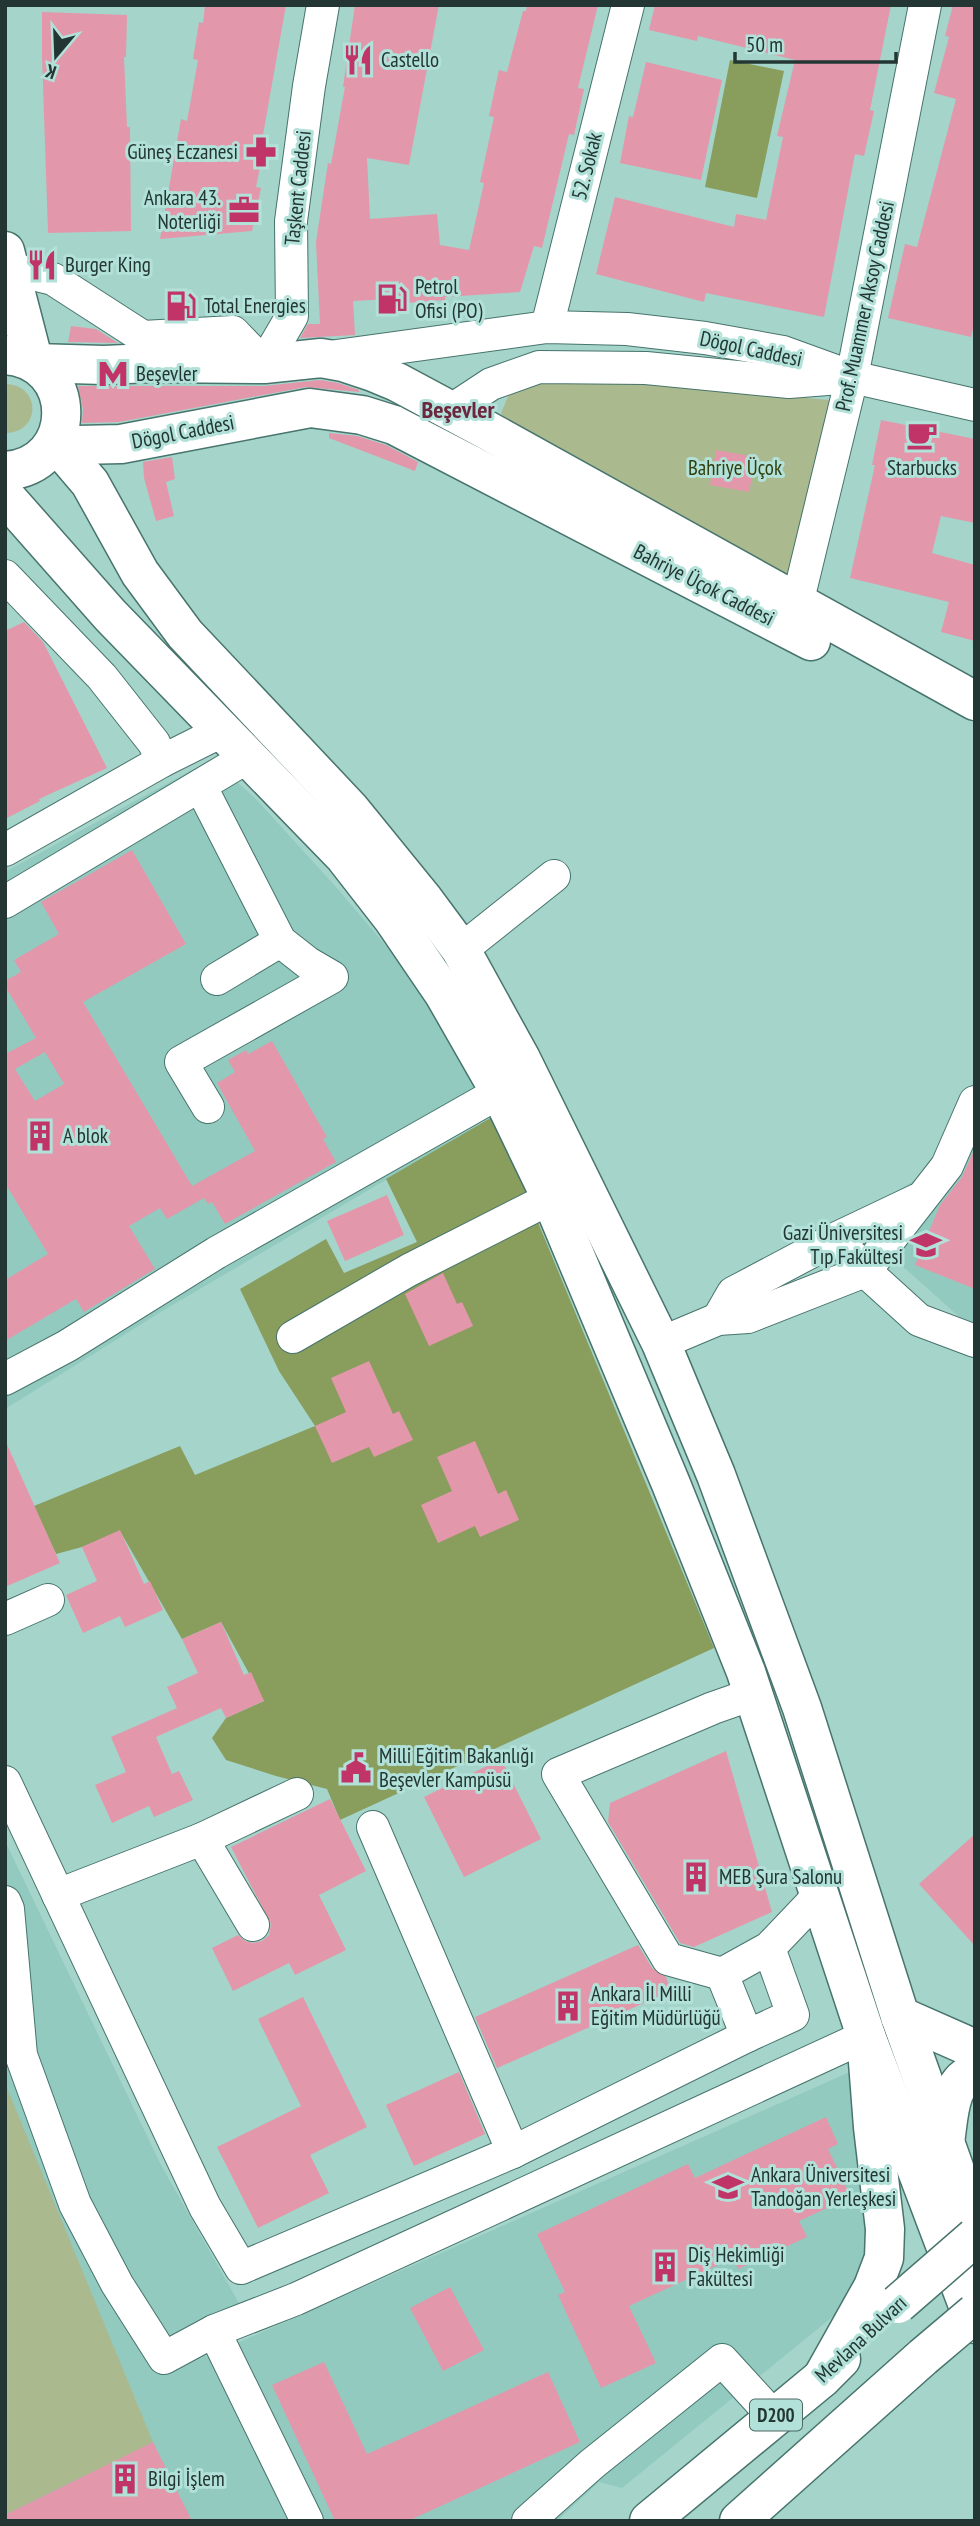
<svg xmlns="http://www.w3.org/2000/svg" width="980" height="2526" viewBox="0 0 980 2526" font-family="'PT Sans Narrow',sans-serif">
	<rect width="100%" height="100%" fill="#a5d4cb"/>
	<g fill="#92cac0">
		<polygon points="212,759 256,799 336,887 426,993 495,1116 169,1307 5,1409 5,872"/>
		<polygon points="975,1134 975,1331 850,1219 920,1177"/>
		<polygon points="5,1841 161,2165 240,2305 193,2324 206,2357 850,2072 872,2260 836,2314 622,2488 599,2482 557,2521 5,2521"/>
	</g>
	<g fill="#abb98f">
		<polygon points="569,377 829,400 788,582 512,434 501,413 510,392 525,382"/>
		<path d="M5 384C41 384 42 433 5 433Z"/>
		<polygon points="5,2083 153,2442 5,2515"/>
	</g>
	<g fill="#899d5d">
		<polygon points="730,60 784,71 757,198 705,187"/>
		<polygon points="494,1116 714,1648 340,1820 327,1789 276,1776 226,1760 212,1738 226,1718 264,1701 221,1622 182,1639 120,1531 82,1547 56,1554 34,1506 180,1446 195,1475 315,1426 279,1371 240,1289 326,1239 344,1273 417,1242 386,1179"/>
	</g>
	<g fill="#e298aa" fill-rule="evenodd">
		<polygon points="205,5 286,5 263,135 266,136 256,187 261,188 252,231 160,239 181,119 187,121 198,60 193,59 199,22 203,23"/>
		<polygon points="355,5 439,5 409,165 367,158 370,219 437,214 440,245 469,250 484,183 480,182 494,117 489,116 499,70 507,72 523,11 526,11 527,5 598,5 578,88 584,89 574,135 569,134 542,248 534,246 520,292 445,297 445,300 393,304 392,299 353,301 355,335 300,338 308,324 320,324 316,242 328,163 331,164 345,87 343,87"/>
		<polygon points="655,5 891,5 870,110 874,111 864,156 855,154 824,317 706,293 704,302 596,274 615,197 734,227 736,214 766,220 783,137 777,136 795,60 698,36 697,41 649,30"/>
		<polygon points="953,5 975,5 975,321 971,337 888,318 905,244 917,247 956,99 934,93 949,37 945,36"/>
		<polygon points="42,12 127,15 126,57 124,57 127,127 130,127 131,231 48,233 42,55"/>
		<polygon points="646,62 722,80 701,180 620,163 629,116 633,117"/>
		<polygon points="71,326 96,329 118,343 68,342"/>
		<polygon points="320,380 338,383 359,390 359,392 306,387 119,422 82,423 83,409 78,386 264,386"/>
		<polygon points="881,420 975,439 975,523 941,516 932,553 975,565 975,641 941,632 949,602 850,578 875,465 872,465"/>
		<polygon points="329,433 357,436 386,445 418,462 415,471 329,438"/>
		<polygon points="716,450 756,457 749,492 710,485"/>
		<polygon points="172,457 175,479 166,482 174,516 156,521 144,478 143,462"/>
		<polygon points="24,622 43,642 107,768 39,799 40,801 5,819 5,631"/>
		<path d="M132 850 186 944 83 1002 192 1186 255 1151 217 1083 235 1072 228 1060 246 1050 248 1054 272 1041 327 1137 323 1139 336 1162 225 1224 212 1202 208 1204 204 1198 167 1219 160 1208 129 1226 155 1269 84 1312 76 1299 5 1341V1280L48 1254 5 1183V1054L36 1038 5 986V981L21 972 14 960 59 934 41 902ZM45 1052 64 1084 35 1101 15 1069Z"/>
		<polygon points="975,1148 975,1289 915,1265 940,1205 962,1177"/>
		<polygon points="387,1195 404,1235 345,1261 327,1221"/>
		<polygon points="443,1273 457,1304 462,1302 473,1326 429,1346 405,1294"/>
		<polygon points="369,1361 393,1414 399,1411 413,1440 374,1457 369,1447 332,1463 315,1426 346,1412 331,1378"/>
		<polygon points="5,1440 60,1563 5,1587"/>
		<polygon points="475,1441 498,1494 506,1490 519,1520 480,1537 475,1526 438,1543 421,1505 452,1491 437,1457"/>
		<polygon points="120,1530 144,1584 150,1581 163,1610 125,1627 120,1616 83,1633 66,1595 97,1581 82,1547"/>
		<polygon points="221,1622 244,1675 251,1672 264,1701 226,1718 221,1708 156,1737 172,1774 179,1771 193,1800 154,1817 149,1806 112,1823 95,1785 126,1772 111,1737 177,1708 167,1687 198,1673 182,1639"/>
		<polygon points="726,1751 772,1912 694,1947 680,1943 608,1822 610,1803"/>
		<polygon points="501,1759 541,1839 464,1877 424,1797"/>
		<polygon points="330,1799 366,1871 319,1895 346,1950 295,1975 289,1963 233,1991 212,1948 238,1935 245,1941 253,1943 262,1941 269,1935 271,1924 231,1847"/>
		<polygon points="975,1834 975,1946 919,1884"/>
		<polygon points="638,1945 652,1968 666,1977 671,1991 497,2068 475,2017"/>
		<polygon points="303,1997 367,2127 310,2155 329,2193 258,2228 217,2147 301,2106 258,2019"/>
		<polygon points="459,2072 485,2134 414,2166 386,2105"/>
		<polygon points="826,2117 838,2144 828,2149 851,2197 799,2221 807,2237 738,2269 733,2258 629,2306 656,2363 601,2388 558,2295 565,2292 537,2234 688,2164 695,2178"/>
		<polygon points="450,2287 484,2350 443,2371 410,2308"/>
		<polygon points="324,2362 367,2454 548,2372 580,2442 408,2521 335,2521 272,2385"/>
		<polygon points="153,2442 192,2521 5,2521 5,2515"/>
	</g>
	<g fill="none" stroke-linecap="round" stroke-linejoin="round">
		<g stroke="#47746c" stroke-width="34">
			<g id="minor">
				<polyline points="8,268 53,279 143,337 149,357"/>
				<polyline points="547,327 628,5"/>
				<polyline points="143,337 233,332 264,364 292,316 291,221 309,86 323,5"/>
				<polyline points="329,357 547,327 627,329 705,338 783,352 852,377 975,405"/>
				<polyline points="450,411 491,384 539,367 646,368 789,382 840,378"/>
				<polyline points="5,576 102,677 154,743 162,761"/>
				<polyline points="797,604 852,377 925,5"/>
				<polyline points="201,787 280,941 308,963 332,977 181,1062 208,1107"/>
				<polyline points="5,850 162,761 222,731"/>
				<polyline points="5,902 246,758"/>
				<polyline points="461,950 554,876"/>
				<polyline points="217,979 280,941"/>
				<polyline points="851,1255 865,1271 919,1320 975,1341"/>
				<polyline points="718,1319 733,1293 837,1238 917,1200"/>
				<polyline points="293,1337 409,1270 551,1198"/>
				<polyline points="661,1343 718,1319 748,1317 865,1271 947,1166 975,1102"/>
				<polyline points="5,1379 67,1346 216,1253 500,1092"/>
				<polyline points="5,1619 48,1600"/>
				<polyline points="5,1782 205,2207 241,2268 513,2152 373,1827"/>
				<polyline points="202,1839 297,1794"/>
				<polyline points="58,1895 202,1839 253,1925"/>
				<polyline points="5,1902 8,1909 21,2055 75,2204 117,2284 164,2358 214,2331 296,2299 866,2036"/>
				<polyline points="769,1948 793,2015 747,2036 722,1974 769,1948 810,1905 819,1892"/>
				<polyline points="722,1974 668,1959 558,1774 713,1708 753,1694"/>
				<polyline points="513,2152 747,2036"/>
				<polyline points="214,2331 307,2521"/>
				<polyline points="528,2521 592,2464 722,2360 774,2417"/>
			</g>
		</g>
		<g stroke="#47746c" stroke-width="41">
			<g id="major">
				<polyline points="5,251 34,363"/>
				<path d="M5 355C80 360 80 466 5 471"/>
				<polyline points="34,363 104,365 150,363 264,364 321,358 343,362 373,372 397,382 481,427 975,701"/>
				<polyline points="55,442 90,483 140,573 185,634 350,809 424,900 461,950 521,1059 661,1343 716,1475 802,1708 900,2016 975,2226"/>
				<polyline points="55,442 78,445 121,444 310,408 362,415 394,425 811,641"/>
				<polyline points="5,496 110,615 344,856 393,919 444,994 500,1092 551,1198 671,1484 746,1672 866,2036 975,2324"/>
			</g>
		</g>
		<g stroke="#47746c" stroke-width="41">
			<g id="highway">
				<polyline points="900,2016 975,2049"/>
				<path d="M945 2142C949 2119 948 2080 975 2073"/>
				<polyline points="822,2378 873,2287 884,2258 885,2229 873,2127 866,2036"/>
				<polyline points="649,2521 822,2378 841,2359"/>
				<polyline points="739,2521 923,2357"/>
			</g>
		</g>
		<use href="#minor" stroke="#fff" stroke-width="32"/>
		<use href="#major" stroke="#fff" stroke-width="38"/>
		<use href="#highway" stroke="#fff" stroke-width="38"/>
		<g stroke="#47746c" stroke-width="41" stroke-linecap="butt">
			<g id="highway-bridge">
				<polyline points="898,2304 975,2237"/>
				<polyline points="923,2357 975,2313"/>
			</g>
		</g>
		<use href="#highway-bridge" stroke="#fff" stroke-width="38"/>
	</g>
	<defs>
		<g id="restaurant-bare" transform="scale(2.415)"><path d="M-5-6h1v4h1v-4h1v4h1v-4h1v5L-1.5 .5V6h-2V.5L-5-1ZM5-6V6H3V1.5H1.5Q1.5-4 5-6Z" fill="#c03468" stroke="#b1e1d8" stroke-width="2.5" paint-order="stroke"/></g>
		<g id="pharmacy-bare" transform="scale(2.415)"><path d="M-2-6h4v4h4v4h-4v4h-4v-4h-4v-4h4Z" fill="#c03468" stroke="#b1e1d8" stroke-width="2.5" paint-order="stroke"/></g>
		<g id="office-bare" transform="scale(2.415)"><path d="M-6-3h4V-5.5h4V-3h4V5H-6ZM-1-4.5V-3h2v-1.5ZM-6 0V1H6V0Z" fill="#c03468" stroke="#b1e1d8" stroke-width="2.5" paint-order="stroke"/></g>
		<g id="fuel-bare" transform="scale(2.415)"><path d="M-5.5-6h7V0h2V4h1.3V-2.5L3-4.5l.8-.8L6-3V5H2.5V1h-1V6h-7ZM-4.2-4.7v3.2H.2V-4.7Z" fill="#c03468" stroke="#b1e1d8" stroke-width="2.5" paint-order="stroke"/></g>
		<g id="metro-bare" transform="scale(2.415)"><path d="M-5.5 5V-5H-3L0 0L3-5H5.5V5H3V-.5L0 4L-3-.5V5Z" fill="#c03468" stroke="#b1e1d8" stroke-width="2.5" paint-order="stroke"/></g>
		<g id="cafe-bare" transform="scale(2.415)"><path d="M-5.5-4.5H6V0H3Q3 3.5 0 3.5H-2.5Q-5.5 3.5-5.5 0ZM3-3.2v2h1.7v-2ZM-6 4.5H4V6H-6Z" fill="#c03468" stroke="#b1e1d8" stroke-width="2.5" paint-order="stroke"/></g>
		<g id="building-bare" transform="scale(2.415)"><path d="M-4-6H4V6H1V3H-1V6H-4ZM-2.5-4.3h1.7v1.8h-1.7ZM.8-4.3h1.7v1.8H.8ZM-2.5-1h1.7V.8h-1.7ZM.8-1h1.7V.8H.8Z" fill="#c03468" stroke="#b1e1d8" stroke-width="2.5" paint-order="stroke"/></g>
		<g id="university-bare" transform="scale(2.415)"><path d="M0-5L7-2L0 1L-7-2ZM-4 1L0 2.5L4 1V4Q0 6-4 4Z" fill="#c03468" stroke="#b1e1d8" stroke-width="2.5" paint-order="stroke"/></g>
		<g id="civic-bare" transform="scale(2.415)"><path d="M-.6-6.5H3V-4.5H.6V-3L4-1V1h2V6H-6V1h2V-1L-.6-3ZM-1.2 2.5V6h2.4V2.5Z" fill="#c03468" stroke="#b1e1d8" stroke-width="2.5" paint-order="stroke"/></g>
	</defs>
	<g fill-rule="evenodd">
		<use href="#restaurant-bare" x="358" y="60"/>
		<use href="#pharmacy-bare" x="261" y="152"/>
		<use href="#office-bare" x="244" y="210"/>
		<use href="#restaurant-bare" x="42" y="265"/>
		<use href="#fuel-bare" x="392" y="299"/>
		<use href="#fuel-bare" x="181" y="306"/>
		<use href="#metro-bare" x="113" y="374"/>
		<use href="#cafe-bare" x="922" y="435"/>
		<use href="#building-bare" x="40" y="1136"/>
		<use href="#university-bare" x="926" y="1245"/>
		<use href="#civic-bare" x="356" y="1768"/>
		<use href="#building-bare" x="696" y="1877"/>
		<use href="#building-bare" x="568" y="2006"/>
		<use href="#university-bare" x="728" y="2187"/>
		<use href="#building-bare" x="665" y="2267"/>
		<use href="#building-bare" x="125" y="2479"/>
	</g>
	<g text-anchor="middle" stroke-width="6" stroke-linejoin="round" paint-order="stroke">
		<rect fill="#b1e1d8" stroke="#4e6964" stroke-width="2" x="750" y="2399.5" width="52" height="31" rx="5"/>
		<g font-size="19" font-weight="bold" fill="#233633">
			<text x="776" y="2422">D200</text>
		</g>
		<g font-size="21" fill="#233633" stroke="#b1e1d8" text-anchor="start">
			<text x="381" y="67">Castello</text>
			<text x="238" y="159" text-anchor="end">Güneş Eczanesi</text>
			<text x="221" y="205" text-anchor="end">Ankara 43.<tspan x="221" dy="24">Noterliği</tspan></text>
			<text x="65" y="272">Burger King</text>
			<text x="415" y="294">Petrol<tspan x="415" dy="24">Ofisi (PO)</tspan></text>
			<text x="204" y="313">Total Energies</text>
			<text x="136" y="381">Beşevler</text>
			<text x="922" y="475" text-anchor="middle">Starbucks</text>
			<text x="63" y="1143">A blok</text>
			<text x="903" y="1240" text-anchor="end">Gazi Üniversitesi<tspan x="903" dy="24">Tıp Fakültesi</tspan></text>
			<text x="379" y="1763">Milli Eğitim Bakanlığı<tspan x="379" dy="24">Beşevler Kampüsü</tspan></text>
			<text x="719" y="1884">MEB Şura Salonu</text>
			<text x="591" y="2001">Ankara İl Milli<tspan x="591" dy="24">Eğitim Müdürlüğü</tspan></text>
			<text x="751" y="2182">Ankara Üniversitesi<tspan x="751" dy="24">Tandoğan Yerleşkesi</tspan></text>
			<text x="688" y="2262">Diş Hekimliği<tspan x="688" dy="24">Fakültesi</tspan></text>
			<text x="148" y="2486">Bilgi İşlem</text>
		</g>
		<g font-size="21" fill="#233633" stroke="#b1e1d8">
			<text transform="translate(587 166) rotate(-76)" y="7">52. Sokak</text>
			<text transform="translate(298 188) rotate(-84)" y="7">Taşkent Caddesi</text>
			<text transform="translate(865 306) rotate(-78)" y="7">Prof. Muammer Aksoy Caddesi</text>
			<text transform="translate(751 349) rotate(12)" y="7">Dögol Caddesi</text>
			<text transform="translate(183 432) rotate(-11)" y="7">Dögol Caddesi</text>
			<text transform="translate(704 585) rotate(27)" y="7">Bahriye Üçok Caddesi</text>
			<text transform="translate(861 2339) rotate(-43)" y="7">Mevlana Bulvarı</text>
		</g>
		<g font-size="21" fill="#313e0d" stroke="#b1e1d8">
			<text x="735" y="475">Bahriye Üçok</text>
		</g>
		<g font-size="24" font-weight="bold" fill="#6c273e" stroke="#b1e1d8">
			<text x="458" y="418">Beşevler</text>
		</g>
	</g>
	<rect width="980" height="2526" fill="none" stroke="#233633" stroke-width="14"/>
	<g transform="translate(56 56) rotate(199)" stroke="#b1e1d8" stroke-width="5" paint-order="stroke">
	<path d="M0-5L12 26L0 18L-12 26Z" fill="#233633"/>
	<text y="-10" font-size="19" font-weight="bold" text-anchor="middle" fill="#233633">K</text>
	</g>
	<path d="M735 52v10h161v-10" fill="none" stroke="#233633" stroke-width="3.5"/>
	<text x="746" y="52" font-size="21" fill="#233633" stroke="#b1e1d8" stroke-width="5" paint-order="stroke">50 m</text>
</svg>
